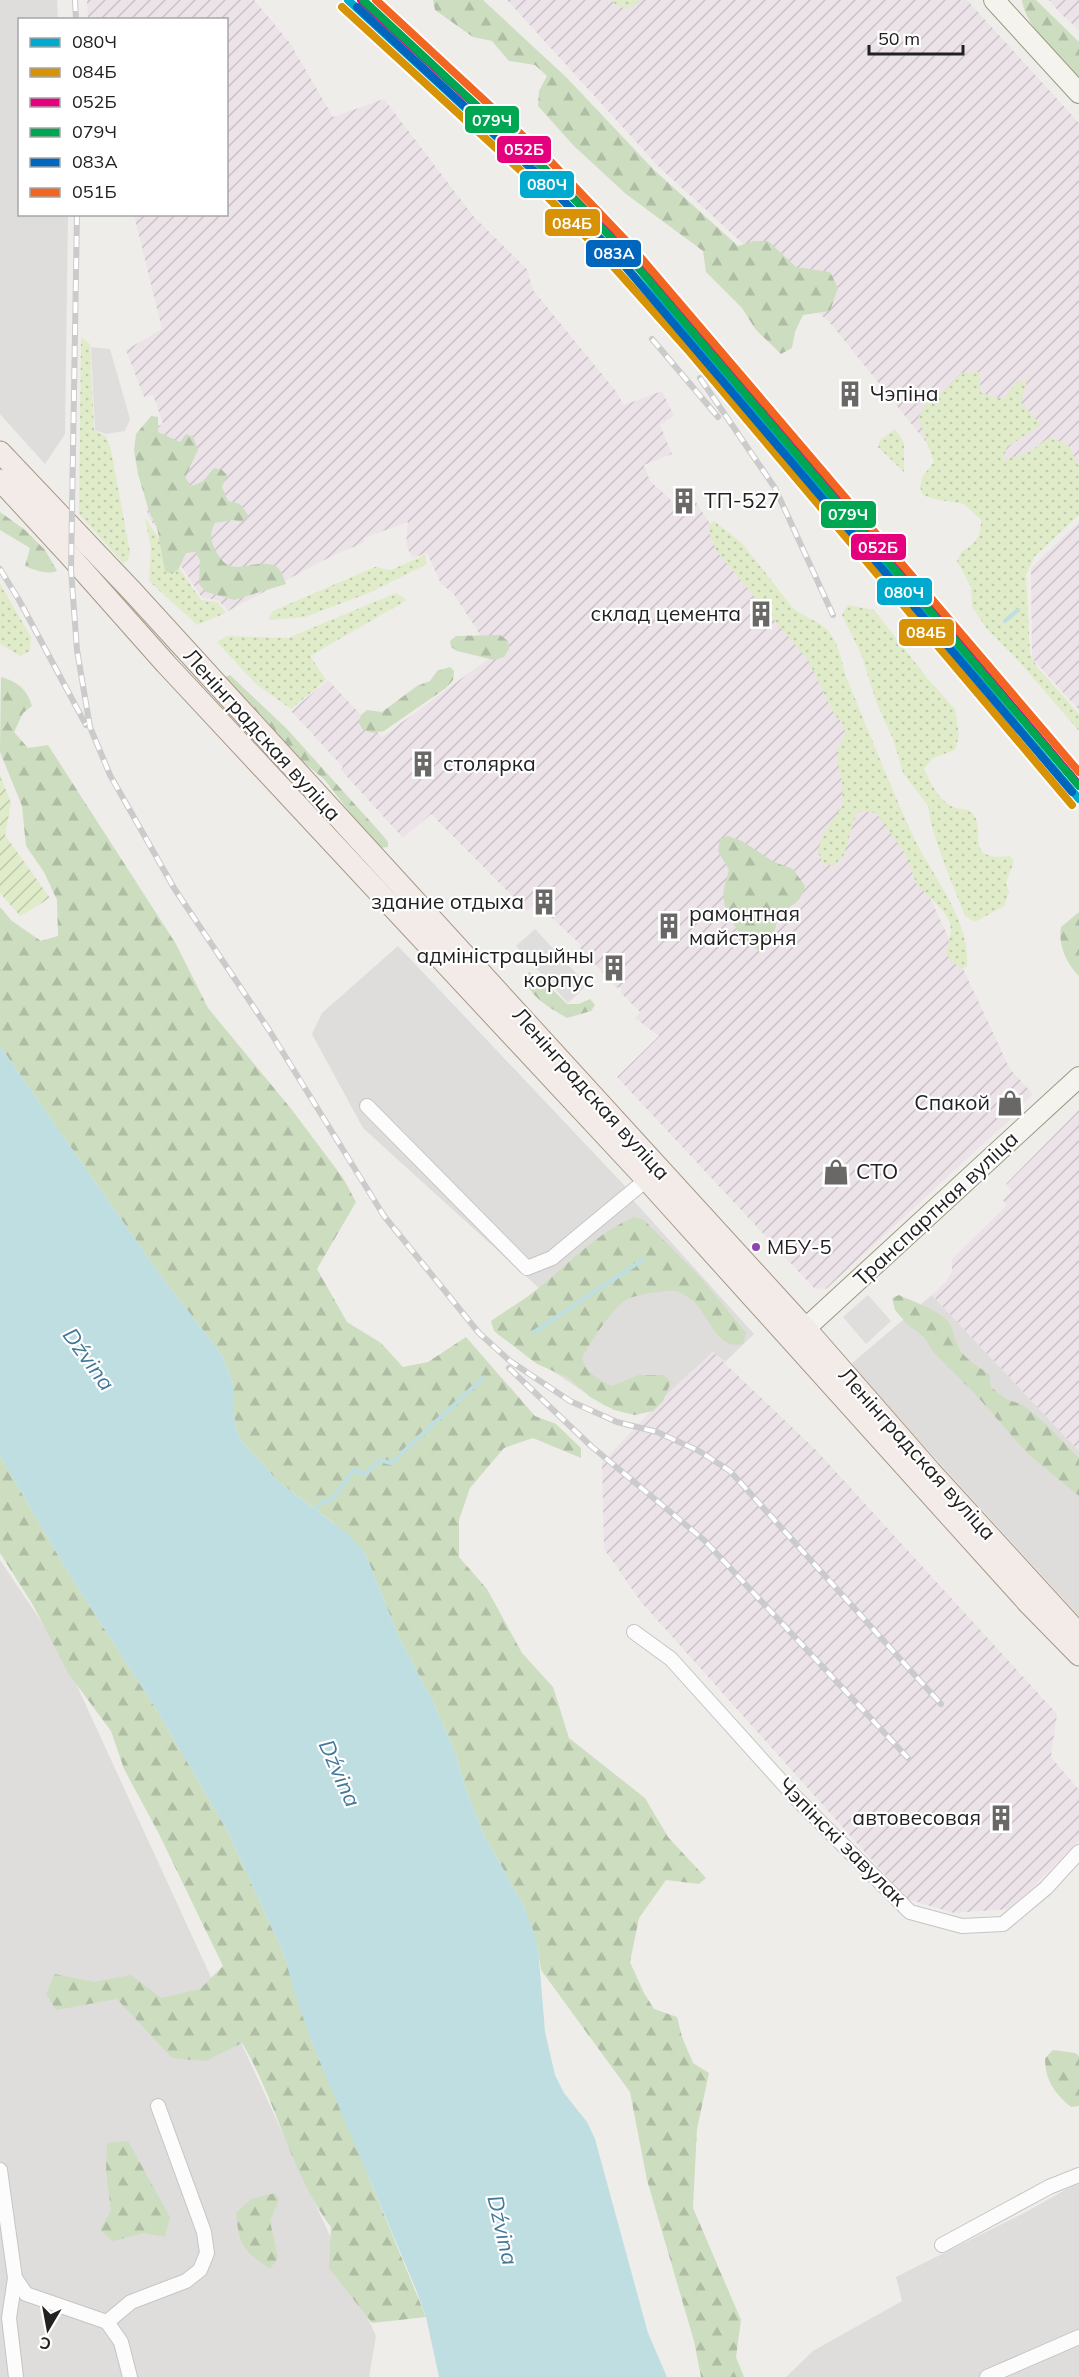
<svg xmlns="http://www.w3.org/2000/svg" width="1079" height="2377" viewBox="0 0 1079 2377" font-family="Mulish,sans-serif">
	<defs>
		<pattern id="industrial-furrows" width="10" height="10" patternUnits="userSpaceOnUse" patternTransform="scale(1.5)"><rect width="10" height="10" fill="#ece3e9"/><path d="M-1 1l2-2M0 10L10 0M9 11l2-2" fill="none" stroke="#cac2c8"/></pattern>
		<pattern id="grass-dots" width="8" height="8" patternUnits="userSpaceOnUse" patternTransform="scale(1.5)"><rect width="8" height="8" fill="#dfebc9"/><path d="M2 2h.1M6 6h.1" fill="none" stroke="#bfc9ac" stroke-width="1.8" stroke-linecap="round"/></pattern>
		<pattern id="forest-firs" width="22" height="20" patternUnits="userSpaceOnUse" patternTransform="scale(1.5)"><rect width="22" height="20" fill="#cdddc0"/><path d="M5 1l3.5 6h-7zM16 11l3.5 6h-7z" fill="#b0bda5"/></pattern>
		<pattern id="garden-furrows" width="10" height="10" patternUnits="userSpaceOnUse" patternTransform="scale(1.5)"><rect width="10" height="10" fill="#dfebc9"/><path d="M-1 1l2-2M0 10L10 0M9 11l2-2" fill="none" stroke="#bfc9ac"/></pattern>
	</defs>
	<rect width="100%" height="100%" fill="#efedea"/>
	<g fill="#dedddb">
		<polygon points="0,0 57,0 58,19 20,20 20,214 68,215 65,434 45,464 0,414"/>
		<polygon points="398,946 624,1185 634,1201 754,1334 725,1362 713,1352 660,1401 605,1406 497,1334 540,1289 363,1128 312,1034 322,1013"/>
		<polygon points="932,1295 1079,1451 1079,1616 850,1365"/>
		<polygon points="0,1560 61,1651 376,2336 369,2377 0,2377"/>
		<polygon points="1079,2182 1079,2377 786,2377 813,2351 902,2301 896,2277 1026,2212"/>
	</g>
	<g fill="url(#industrial-furrows)">
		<polygon points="87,0 254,0 290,43 333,117 384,99 474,217 527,269 533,290 615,390 624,405 662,391 674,416 660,425 672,454 644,465 650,481 673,502 688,490 720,539 822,667 1010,1069 1033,1094 1007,1122 826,1289 814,1288 617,1077 659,1036 635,1018 640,1012 620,992 622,990 619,987 617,988 580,948 581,945 536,903 527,911 431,814 403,838 341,770 343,767 291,711 328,680 382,737 488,659 477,646 481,636 453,593 441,584 427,553 412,558 406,544 408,522 364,538 365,542 334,555 228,611 218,600 202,598 148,516 137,434 163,424 153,395 144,397 126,350 162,329 134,215 226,214 226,20 88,19"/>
		<polygon points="507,0 967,0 1079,123 1079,512 1023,563 832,325 658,166"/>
		<polygon points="1049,0 1079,0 1079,30 1061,14"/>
		<polygon points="1079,522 1079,710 1032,658 1031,568"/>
		<polygon points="1079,1110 1079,1451 932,1295 946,1281 952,1272 952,1259 1007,1205 1003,1200 1012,1191 1006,1184"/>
		<polygon points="713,1352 816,1450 1057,1714 1051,1757 1079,1790 1079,1841 1011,1909 954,1913 907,1899 641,1602 604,1549 602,1463 660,1401"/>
	</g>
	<g fill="url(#grass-dots)">
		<path d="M611 0H641C630 10 621 11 611 0Z"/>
		<polygon points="81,337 90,344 94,430 106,436 111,450 130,552 128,560 123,563 79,514"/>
		<path d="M979 372 981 393 1003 399 1016 382 1027 380 1021 403 1041 425 1007 447 1003 460 1029 452 1050 437 1068 445 1079 467V515L1035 556 1026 575 1030 653 1037 667 1079 714V731L1016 658 987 629 972 607 971 587 957 561 962 551C976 544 981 536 981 520L964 504 934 499 923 495 920 487 923 476 934 462 918 418 927 401 939 394 961 373Z"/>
		<polygon points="895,429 904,442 904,472 878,447 880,440"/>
		<polygon points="145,518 201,600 217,602 226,613 197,625 149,581 151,548"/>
		<path d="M714 521 742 543 792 607C801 615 810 618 820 624 836 634 841 656 845 674 867 727 888 781 912 834 931 875 971 919 967 967L961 968 952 962 946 953 951 931 950 923 944 912 916 883 906 855 876 813 863 811 856 814 843 857 833 866 823 863 818 852 822 836 843 805 842 782 838 762V748L845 735 844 725 834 714 808 660 717 552 710 535 709 525Z"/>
		<polygon points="425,555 427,564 371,592 305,617 268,620 273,611 375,567 391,570"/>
		<polygon points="0,584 31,637 30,651 20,656 0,644"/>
		<polygon points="396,593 407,600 310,656 326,680 291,709 256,684 217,642 227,636 288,638"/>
		<path d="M848 605 874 610 927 678 955 709 959 736 955 750 933 758 924 769C931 783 937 798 951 806 957 810 966 807 972 813 988 829 961 862 1010 856L1014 861 1006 883 1009 892 1004 906 975 922 965 916 942 858 932 827 928 806 903 773 893 739 877 704 861 654 842 615Z"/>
	</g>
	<g fill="url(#forest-firs)">
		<polygon points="433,0 483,0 567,78 654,170 738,246 754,241 768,241 796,267 830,272 838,288 830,311 803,315 795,332 792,348 781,354 756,330 742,308 706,272 703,251 626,194 574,146 538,106 539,91 547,76 535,65 509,61 492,41 473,37 435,10"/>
		<path d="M1022 0H1036L1079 42V78C1061 58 1025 27 1022 0Z"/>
		<path d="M151 416 158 417V432L180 442 186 434 193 437 198 450 185 477 191 486 202 482 214 468 222 470 227 475 222 487 228 501 240 504 248 515 243 522 232 520 215 523C210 532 210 540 215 549 230 582 250 558 273 565 281 568 283 576 286 584L234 600 206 592 199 584 200 560 195 552 186 553 179 568 172 574 165 571 157 527 150 514 138 474 134 450 136 434Z"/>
		<path d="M0 512 25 530 45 550 57 571C48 575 33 570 25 566L30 548 0 530Z"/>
		<polygon points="500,635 508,641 509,649 504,657 494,660 457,651 451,647 450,641 456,636"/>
		<polygon points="450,667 454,671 453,680 446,688 384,731 373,733 363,730 359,723 361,715 367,710 382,712 417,686 430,681 437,671"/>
		<polygon points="230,675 287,729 378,830 388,842 388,847 380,848 368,836 324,779 299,759 261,715 227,685 225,677"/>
		<path d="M1 677C18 682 27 689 32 706L23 713 14 732 28 748 48 745 176 944 208 1008 292 1110 343 1178 356 1202 317 1269 347 1322 381 1343 403 1367 428 1362 466 1337 535 1416 556 1424 581 1448V1458L533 1438 504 1448 470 1488 459 1520V1557L487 1589 522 1653 553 1687 569 1738 645 1798 668 1837 706 1878 699 1884 666 1880 639 1918 630 1962 644 1993 654 2009 677 2017 682 2037 693 2063 709 2073 697 2129 693 2208 741 2320 736 2357 744 2377H701L694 2341 647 2180 630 2092 541 1970 538 1947 524 1906 485 1837 465 1787 456 1755 436 1708 399 1637 365 1553 331 1521 279 1482 244 1444 237 1431 233 1412V1383L222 1355 161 1276 0 1046V907L12 921 41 941 58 936 57 900 44 872 26 846 22 806 0 752Z"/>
		<path d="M728 836 742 841 774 862 793 869 805 886C801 902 794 905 779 912 775 927 775 943 760 951 745 943 727 919 724 902 722 891 726 880 729 870L718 851 720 839Z"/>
		<path d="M1079 912V976C1066 963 1058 945 1061 927Z"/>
		<path d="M529 972 541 978 567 1004H579L590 999 595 1005 591 1011 567 1018C550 1008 531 998 524 978Z"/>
		<path d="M634 1217 644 1220 701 1278 746 1333 743 1344C716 1351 709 1314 692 1300 688 1297 680 1292 676 1291 666 1290 634 1295 626 1300 613 1307 589 1344 582 1358 587 1374 598 1379 612 1386L639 1375H663L671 1382 663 1401 653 1411 635 1415 614 1410 590 1397 569 1378 537 1364 494 1331 491 1321C508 1309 526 1299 541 1286 570 1262 599 1232 634 1217Z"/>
		<path d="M899 1295C914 1302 936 1309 948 1321 954 1329 953 1335 956 1342 962 1358 976 1365 989 1374L991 1387 1006 1399 1023 1405 1046 1424 1079 1458V1496L1027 1453 977 1396 934 1353 924 1337 908 1325 895 1310 892 1298Z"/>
		<path d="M0 1456 69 1574 158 1712 228 1832 285 1957 312 2043 335 2095 426 2317 372 2323 329 2268 331 2227C290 2172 277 2101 242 2043L205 2061 172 2058 117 1999 56 2010 46 1994 55 1974 94 1982 131 1975 161 1998 200 1989 223 1966 159 1834 124 1769 111 1731 68 1673 33 1605 0 1553Z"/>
		<path d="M1053 2050 1075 2053 1079 2056V2106L1071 2107C1054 2093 1045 2080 1045 2058Z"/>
		<polygon points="128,2141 170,2217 165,2237 144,2233 113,2241 100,2230 111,2210 106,2171 107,2143"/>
		<path d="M275 2193 279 2199 270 2221 278 2258 270 2269C244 2251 239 2246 236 2213L251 2199Z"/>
	</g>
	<polygon fill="url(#garden-furrows)" points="0,775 11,803 5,835 50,898 20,916 0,893"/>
	<g fill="#dfdedd">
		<polygon points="91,347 110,349 130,419 125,431 106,434 95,430"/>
		<polygon points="535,929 587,985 568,1003 516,946"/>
		<polygon points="868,1295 891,1321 866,1344 843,1317"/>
	</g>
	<polygon fill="#bedee2" points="0,1046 161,1276 222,1355 233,1383 233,1412 237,1431 244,1444 279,1482 349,1535 365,1553 399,1637 436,1708 456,1755 465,1787 485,1837 524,1906 532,1927 538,1947 545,2032 555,2075 564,2093 587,2122 595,2139 648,2333 667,2377 439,2377 426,2317 415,2287 312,2043 294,1992 285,1957 228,1832 158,1712 69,1574 0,1456"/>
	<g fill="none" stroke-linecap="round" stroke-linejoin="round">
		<g stroke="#bedee2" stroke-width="4">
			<polyline points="1005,621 1018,610"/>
			<polyline points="534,1332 644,1259"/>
			<polyline points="315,1510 322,1502 332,1499 354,1470 366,1474 380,1460 391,1463 483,1378"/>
		</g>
		<g stroke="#c6c5c4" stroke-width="16">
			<g id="minor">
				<polyline points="367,1106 527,1268 552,1258 651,1176"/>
				<polyline points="634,1632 671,1659 797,1799 910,1912 962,1926 1003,1924 1046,1888 1079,1852"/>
				<polyline points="0,2170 15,2278 9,2318 16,2377"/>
				<polyline points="942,2245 1049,2187 1079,2175"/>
				<polyline points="15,2278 26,2294 107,2322 121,2342 130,2377"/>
				<polyline points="107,2322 131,2302 186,2281 200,2270 207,2253 204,2232 158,2106"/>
				<polyline points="987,2377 1079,2337"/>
			</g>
		</g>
		<g stroke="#9a9981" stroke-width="22">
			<g id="secondary">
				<polyline points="994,0 1079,93"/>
				<polyline points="794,1339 1079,1077"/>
			</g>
		</g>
		<g stroke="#a69886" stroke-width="23">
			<g id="primary">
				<polyline points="0,452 132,591 806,1329 930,1471 1079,1634"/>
				<polyline points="0,480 71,557 166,664 646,1179 1030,1605 1079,1655"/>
			</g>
		</g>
		<use href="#minor" stroke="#fdfcfc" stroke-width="14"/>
		<use href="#secondary" stroke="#f4f3ed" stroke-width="20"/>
		<use href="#primary" stroke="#f2ebe7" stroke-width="21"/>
		<g stroke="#cbcbcb" stroke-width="6">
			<g id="rail">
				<polyline points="75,0 76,20"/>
				<polyline points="77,214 71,570 77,650 90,727 110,775 174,888 269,1030 384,1216 479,1333 510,1361 570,1401 617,1422 657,1432 699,1451 730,1471 941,1704"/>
				<polyline points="652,339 718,417"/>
				<polyline points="700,378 775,488 833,615"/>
				<polyline points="0,569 19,600 86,725"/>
				<polyline points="509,1368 591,1446 704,1540 908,1758"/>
			</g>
		</g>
		<use href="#rail" stroke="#fff" stroke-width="4" stroke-dasharray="11" stroke-linecap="butt"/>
		<g stroke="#fff" stroke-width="12">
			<polyline id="rail-1" points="348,0 538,175 602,240 695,344 1079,799"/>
		</g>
		<g stroke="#fff" stroke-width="12">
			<polyline id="rail-2" points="342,7 532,181 595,246 688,350 1072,805"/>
		</g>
		<g stroke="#fff" stroke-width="12">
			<polyline id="rail-3" points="361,0 544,168 609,234 702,338 1079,785"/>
		</g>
		<g stroke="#fff" stroke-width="12">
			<polyline id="rail-4" points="363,0 546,170 624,251 1079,786"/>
		</g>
		<g stroke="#fff" stroke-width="12">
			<polyline id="rail-5" points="357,7 540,176 617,257 1072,792"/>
		</g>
		<g stroke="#fff" stroke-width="12">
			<polyline id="rail-6" points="376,0 552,163 630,245 1079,772"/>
		</g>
		<use href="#rail-1" stroke="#00a9ce" stroke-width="8"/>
		<use href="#rail-2" stroke="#d79205" stroke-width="8"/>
		<use href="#rail-3" stroke="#e5007d" stroke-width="8"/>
		<use href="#rail-4" stroke="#00a651" stroke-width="8"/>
		<use href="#rail-5" stroke="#0065bd" stroke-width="8"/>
		<use href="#rail-6" stroke="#f26522" stroke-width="8"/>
	</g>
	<defs>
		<g id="building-bare" transform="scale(2.07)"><path d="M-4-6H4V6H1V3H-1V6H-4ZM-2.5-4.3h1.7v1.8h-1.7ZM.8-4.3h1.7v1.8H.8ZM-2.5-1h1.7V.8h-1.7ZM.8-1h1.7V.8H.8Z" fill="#696867" stroke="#fff" stroke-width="2.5" paint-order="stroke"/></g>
		<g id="shop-bare" transform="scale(2.07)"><path d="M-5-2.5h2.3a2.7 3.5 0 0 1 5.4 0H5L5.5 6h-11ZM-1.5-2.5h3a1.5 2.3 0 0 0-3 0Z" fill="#696867" stroke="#fff" stroke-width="2.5" paint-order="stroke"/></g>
	</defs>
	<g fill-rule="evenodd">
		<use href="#building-bare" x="850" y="394"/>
		<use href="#building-bare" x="684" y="501"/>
		<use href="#building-bare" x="761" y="614"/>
		<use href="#building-bare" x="423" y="764"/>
		<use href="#building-bare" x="544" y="902"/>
		<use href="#building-bare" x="669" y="926"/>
		<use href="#building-bare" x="614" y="968"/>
		<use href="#shop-bare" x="1010" y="1103"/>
		<use href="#shop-bare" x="836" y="1172"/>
		<use href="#building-bare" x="1001" y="1818"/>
	</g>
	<circle fill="#8e44ad" stroke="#fff" stroke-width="2" cx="756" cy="1247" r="5"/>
	<g text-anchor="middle" stroke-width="4.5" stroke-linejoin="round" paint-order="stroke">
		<g font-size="20" fill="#212121" stroke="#fff" text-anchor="start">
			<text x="767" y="1254">МБУ-5</text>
		</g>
		<g font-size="21" fill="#212121" stroke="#fff" text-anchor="start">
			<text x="870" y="401">Чэпіна</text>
			<text x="704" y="508">ТП-527</text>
			<text x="741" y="621" text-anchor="end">склад цемента</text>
			<text x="443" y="771">столярка</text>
			<text x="524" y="909" text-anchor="end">здание отдыха</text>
			<text x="689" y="921">рамонтная<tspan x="689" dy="24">майстэрня</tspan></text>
			<text x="594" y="963" text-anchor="end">адміністрацыйны<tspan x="594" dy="24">корпус</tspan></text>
			<text x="990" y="1110" text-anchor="end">Спакой</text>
			<text x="856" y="1179">СТО</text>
			<text x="981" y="1825" text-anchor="end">автовесовая</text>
		</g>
		<g font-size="21" fill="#212121" stroke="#fff">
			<text transform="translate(262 735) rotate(48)" y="7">Ленінградская вуліца</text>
			<text transform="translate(591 1094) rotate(48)" y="7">Ленінградская вуліца</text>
			<text transform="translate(936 1209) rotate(-43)" y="7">Транспартная вуліца</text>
			<text transform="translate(917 1454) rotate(48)" y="7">Ленінградская вуліца</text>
			<text transform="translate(842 1842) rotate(45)" y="7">Чэпінскі завулак</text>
		</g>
		<g font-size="22" font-style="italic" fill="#437899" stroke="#fff">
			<text transform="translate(89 1359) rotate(54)" y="8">Dźvina</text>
			<text transform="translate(340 1773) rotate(66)" y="8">Dźvina</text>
			<text transform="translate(503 2230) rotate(77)" y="8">Dźvina</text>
		</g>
	</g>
	<g stroke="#fff" stroke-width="2">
		<rect x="464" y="105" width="56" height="29" rx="6" fill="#00a651"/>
		<rect x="496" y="135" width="56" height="29" rx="6" fill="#e5007d"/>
		<rect x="519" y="170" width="56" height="29" rx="6" fill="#00a9ce"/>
		<rect x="544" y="208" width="57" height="29" rx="6" fill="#d79205"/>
		<rect x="585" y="239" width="57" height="29" rx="6" fill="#0065bd"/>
		<rect x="820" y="500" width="57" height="29" rx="6" fill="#00a651"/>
		<rect x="850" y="533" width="57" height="28" rx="6" fill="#e5007d"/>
		<rect x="876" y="577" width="57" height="29" rx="6" fill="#00a9ce"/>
		<rect x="898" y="618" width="57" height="29" rx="6" fill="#d79205"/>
	</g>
	<g font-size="16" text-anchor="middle" font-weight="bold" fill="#fff">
		<text x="492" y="126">079Ч</text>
		<text x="524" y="155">052Б</text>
		<text x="547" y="190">080Ч</text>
		<text x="572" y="229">084Б</text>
		<text x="614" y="259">083А</text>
		<text x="848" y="520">079Ч</text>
		<text x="878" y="553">052Б</text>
		<text x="904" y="598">080Ч</text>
		<text x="926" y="638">084Б</text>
	</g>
	<rect x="18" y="18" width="210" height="198" fill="#ffffff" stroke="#a6a6a6" stroke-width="1.5"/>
	<rect x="30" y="38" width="30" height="9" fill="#00a9ce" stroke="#a6a6a6" stroke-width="1.5"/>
	<text x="72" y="48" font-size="18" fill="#212121">080Ч</text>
	<rect x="30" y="68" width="30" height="9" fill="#d79205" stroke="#a6a6a6" stroke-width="1.5"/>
	<text x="72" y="78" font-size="18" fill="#212121">084Б</text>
	<rect x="30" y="98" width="30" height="9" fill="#e5007d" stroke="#a6a6a6" stroke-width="1.5"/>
	<text x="72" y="108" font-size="18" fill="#212121">052Б</text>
	<rect x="30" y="128" width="30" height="9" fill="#00a651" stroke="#a6a6a6" stroke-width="1.5"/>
	<text x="72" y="138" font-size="18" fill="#212121">079Ч</text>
	<rect x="30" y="158" width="30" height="9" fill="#0065bd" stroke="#a6a6a6" stroke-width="1.5"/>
	<text x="72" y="168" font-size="18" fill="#212121">083А</text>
	<rect x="30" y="188" width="30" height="9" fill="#f26522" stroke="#a6a6a6" stroke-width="1.5"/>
	<text x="72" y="198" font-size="18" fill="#212121">051Б</text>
	<g transform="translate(48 2329) rotate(190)" stroke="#ffffff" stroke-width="4.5" paint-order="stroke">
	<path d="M0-4.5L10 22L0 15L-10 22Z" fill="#212121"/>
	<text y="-9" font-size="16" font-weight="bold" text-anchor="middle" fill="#212121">С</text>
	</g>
	<path d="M869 45v9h94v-9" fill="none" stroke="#212121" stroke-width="3"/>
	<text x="878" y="45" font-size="18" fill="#212121" stroke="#ffffff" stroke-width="4.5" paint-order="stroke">50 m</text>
</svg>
